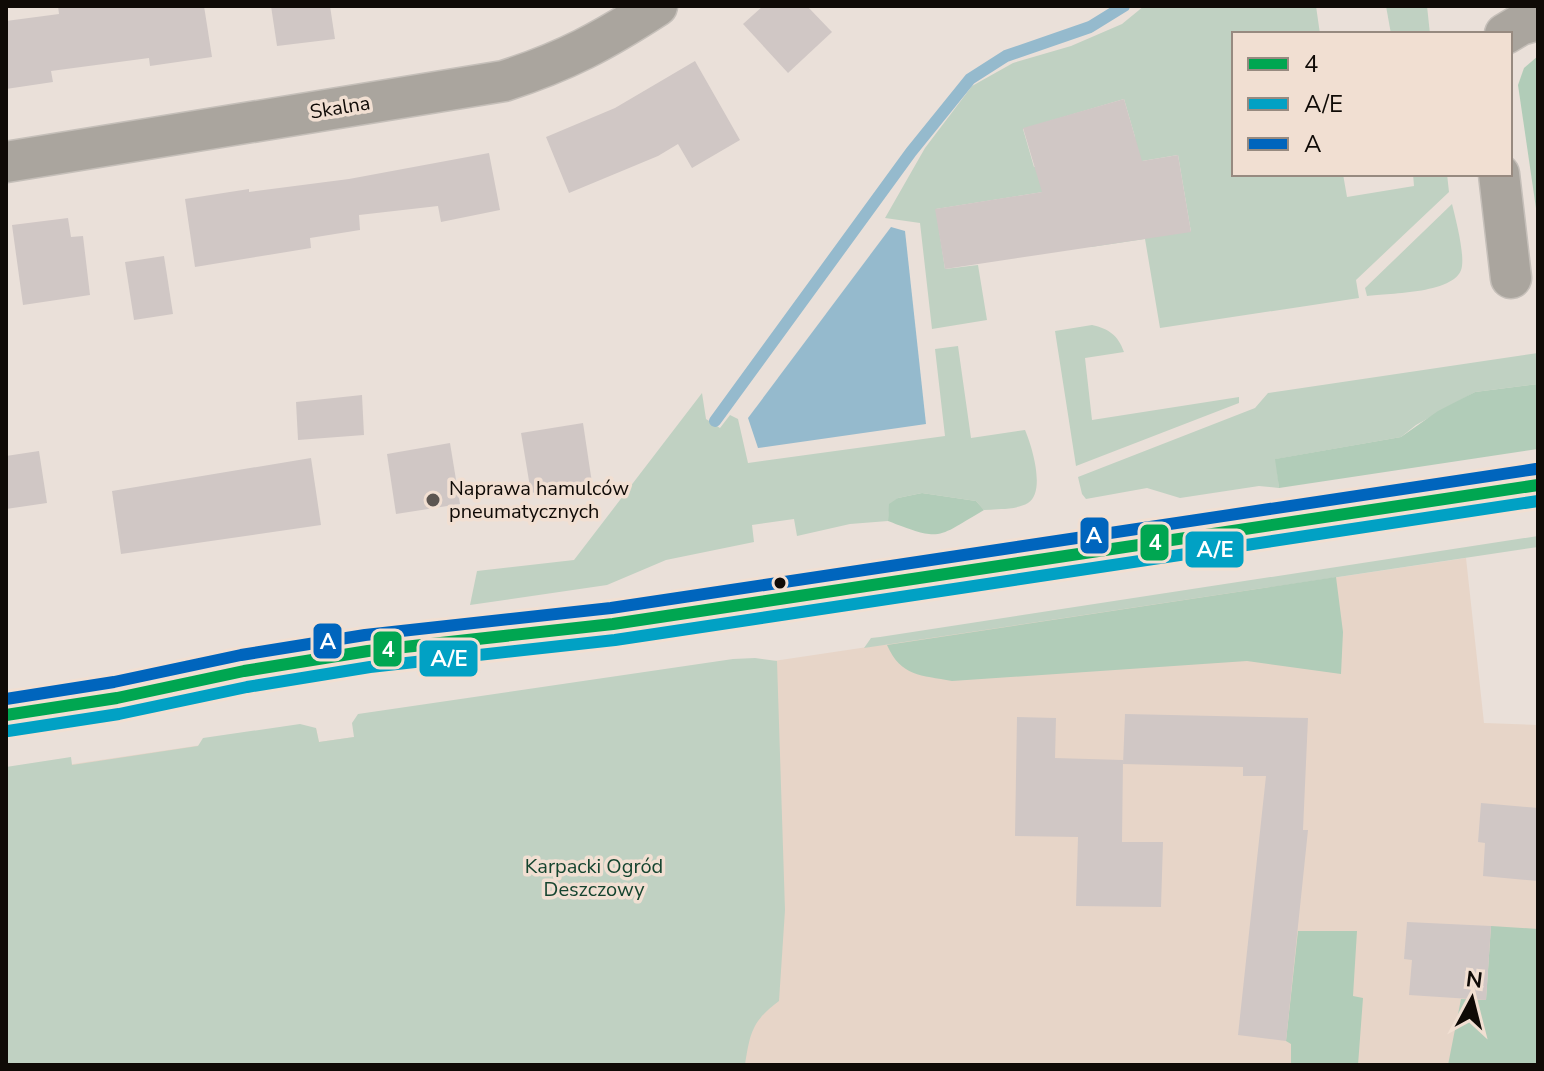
<svg xmlns="http://www.w3.org/2000/svg" width="1544" height="1071" viewBox="0 0 1544 1071" font-family="'Nunito Sans',sans-serif">
	<rect width="100%" height="100%" fill="#eae0d9"/>
	<polygon fill="#e7d5c8" points="1466,558 1484,723 1538,725 1538,1065 6,1065 6,774 316,728 319,742 354,737 753,664"/>
	<g fill="#c0d1c2" fill-rule="evenodd">
		<path d="M1144 6H1316L1320 34H1234V174H1343L1347 197 1414 186 1413 174H1447L1449 192 1356 280 1359 298 1160 328 1145 239 1091 247 1081 186 936 209 945 269 978 265 987 320 932 329 920 223 885 218 925 148 972 86 1013 63 1071 46 1122 24ZM1124 99 1135 137 1034 167 1023 129ZM1178 155 1191 232 1142 161Z"/>
		<polygon points="1386,6 1427,6 1430,34 1391,34"/>
		<path d="M1452 204C1456 220 1464 251 1462 266 1459 294 1389 293 1367 296L1365 288Z"/>
		<path d="M1092 325C1109 329 1118 335 1124 352L1085 358 1092 420 1239 397V403L1076 466 1055 331Z"/>
		<path d="M958 346 971 438 1025 430C1032 446 1046 492 1028 503 1016 510 997 509 984 510L976 501 922 493 898 498 889 510 888 521 850 524 797 536 794 519 752 525 754 542 666 560 607 585 470 605 477 571 574 560 702 393 706 419 720 428 730 415 738 419 748 463 945 436 935 349Z"/>
		<polygon points="1538,353 1538,384 1475,392 1416,425 1401,437 1276,459 1279,488 1259,486 1180,498 1147,488 1086,499 1082,494 1078,477 1255,408 1268,393"/>
		<polygon points="1538,536 1538,547 864,648 871,638 880,637"/>
		<path d="M755 658 777 661 785 910 779 1001C752 1021 750 1033 745 1065H6V767L71 757 72 765 198 746 203 738 300 724 316 728 319 742 354 737 352 723 358 714 733 659Z"/>
	</g>
	<g fill="#b1ccb8">
		<polygon points="1538,56 1538,222 1518,85 1524,68"/>
		<polygon points="1538,384 1538,449 1279,488 1275,459 1401,437 1438,411 1475,392"/>
		<path d="M922 493 976 501 984 510C936 538 942 542 888 521L889 504 898 498Z"/>
		<path d="M1336 577 1343 632 1341 674 1247 661 952 681C921 675 901 677 887 645Z"/>
		<polygon points="1491,926 1538,929 1538,1065 1448,1065 1461,999 1486,1000"/>
		<polygon points="1298,931 1357,931 1353,996 1363,998 1358,1065 1291,1065 1291,1044 1286,1041"/>
	</g>
	<polygon fill="#95bacd" points="891,227 905,231 926,424 758,448 748,418"/>
	<g fill="none" stroke-linecap="round" stroke-linejoin="round">
		<polyline stroke="#95bacd" stroke-width="12" points="715,421 911,152 970,79 1006,56 1090,27 1124,6"/>
	</g>
	<g fill="#d0c7c5">
		<polygon points="58,6 204,6 212,57 150,66 149,58 51,71 53,82 6,89 6,21 59,14"/>
		<polygon points="271,6 330,6 335,39 277,46"/>
		<polygon points="763,6 807,6 832,32 788,73 743,24"/>
		<polygon points="695,61 740,140 692,168 678,144 658,156 569,193 546,137 615,108"/>
		<polygon points="1124,99 1142,161 1178,155 1191,232 945,269 935,209 1042,192 1023,128"/>
		<polygon points="489,153 500,210 441,222 438,206 359,215 360,230 310,238 311,248 195,267 185,199 249,189 249,192 349,179"/>
		<polygon points="68,218 71,237 83,236 90,295 23,305 12,225"/>
		<polygon points="164,256 173,314 134,320 125,262"/>
		<polygon points="362,395 364,435 298,440 296,402"/>
		<polygon points="583,423 592,483 531,493 521,433"/>
		<polygon points="450,443 460,504 396,514 387,454"/>
		<polygon points="39,451 47,503 6,509 6,456"/>
		<polygon points="311,458 321,525 121,554 112,491"/>
		<polygon points="1125,714 1308,718 1303,830 1308,830 1286,1041 1238,1035 1266,776 1243,776 1243,767 1123,764"/>
		<polygon points="1017,717 1056,718 1055,758 1123,760 1122,842 1163,842 1161,907 1076,906 1078,837 1015,836"/>
		<polygon points="1481,803 1538,808 1538,881 1483,876 1485,843 1478,842"/>
		<polygon points="1407,922 1491,926 1486,1000 1409,995 1412,960 1404,959"/>
	</g>
	<g fill="none" stroke-linecap="round" stroke-linejoin="round">
		<g stroke="#c5bfb9" stroke-width="43">
			<g id="street">
				<polyline points="1505,34 1520,25 1538,20"/>
				<path d="M6 162 504 81C566 61 603 41 657 6"/>
				<polyline points="1499,174 1511,278"/>
			</g>
		</g>
		<g stroke="#c5bfb9" stroke-width="47">
			<polyline id="primary" points="6,715 117,698 244,671 368,651 613,624 1538,485"/>
		</g>
		<use href="#street" stroke="#aaa59e" stroke-width="40"/>
		<use href="#primary" stroke="#aea89e" stroke-width="44"/>
		<g stroke="#f1dfd2" stroke-width="18">
			<polyline id="bus-1" points="6,715 117,698 244,671 368,651 613,624 1538,485"/>
		</g>
		<g stroke="#f1dfd2" stroke-width="18">
			<polyline id="bus-2" points="8,731 119,714 247,687 370,667 615,640 1538,501"/>
		</g>
		<g stroke="#f1dfd2" stroke-width="18">
			<polyline id="bus-3" points="6,699 114,682 241,655 365,635 611,608 1536,469"/>
		</g>
		<use href="#bus-1" stroke="#00a651" stroke-width="12"/>
		<use href="#bus-2" stroke="#01a1c4" stroke-width="12"/>
		<use href="#bus-3" stroke="#0065bd" stroke-width="12"/>
	</g>
	<circle fill="#5c5550" stroke="#f1dfd2" stroke-width="3" cx="433" cy="500" r="8"/>
	<circle fill="#0f0a06" stroke="#f1dfd2" stroke-width="3" cx="780" cy="583" r="7"/>
	<g text-anchor="middle" stroke-width="7" stroke-linejoin="round" paint-order="stroke">
		<g font-size="20" fill="#0f0a06" stroke="#f1dfd2">
			<text transform="translate(340 107) rotate(-9)" y="7">Skalna</text>
		</g>
		<g font-size="20" fill="#0f0a06" stroke="#f1dfd2" text-anchor="start">
			<text x="449" y="495">Naprawa hamulców<tspan x="449" dy="23">pneumatycznych</tspan></text>
		</g>
		<g font-size="20" fill="#15442f" stroke="#f1dfd2">
			<text x="594" y="873">Karpacki Ogród<tspan x="594" dy="23">Deszczowy</tspan></text>
		</g>
	</g>
	<g stroke="#f1dfd2" stroke-width="3">
		<rect x="1079" y="516" width="31" height="39" rx="8" fill="#0065bd"/>
		<rect x="1139" y="523" width="31" height="39" rx="8" fill="#00a651"/>
		<rect x="1184" y="530" width="61" height="39" rx="8" fill="#01a1c4"/>
		<rect x="312" y="622" width="31" height="38" rx="8" fill="#0065bd"/>
		<rect x="372" y="630" width="31" height="38" rx="8" fill="#00a651"/>
		<rect x="418" y="639" width="61" height="39" rx="8" fill="#01a1c4"/>
	</g>
	<g font-size="22" text-anchor="middle" font-weight="bold" fill="#fff">
		<text x="1094" y="543">A</text>
		<text x="1155" y="550">4</text>
		<text x="1215" y="557">A/E</text>
		<text x="328" y="649">A</text>
		<text x="388" y="657">4</text>
		<text x="449" y="666">A/E</text>
	</g>
	<rect width="1544" height="1071" fill="none" stroke="#0f0a06" stroke-width="16"/>
	<rect x="1232" y="32" width="280" height="144" fill="#f1dfd2" stroke="#978a80" stroke-width="2"/>
	<rect x="1248" y="58" width="40" height="12" fill="#00a651" stroke="#978a80" stroke-width="2"/>
	<text x="1304" y="72" font-size="24" fill="#0f0a06">4</text>
	<rect x="1248" y="98" width="40" height="12" fill="#01a1c4" stroke="#978a80" stroke-width="2"/>
	<text x="1304" y="112" font-size="24" fill="#0f0a06">A/E</text>
	<rect x="1248" y="138" width="40" height="12" fill="#0065bd" stroke="#978a80" stroke-width="2"/>
	<text x="1304" y="152" font-size="24" fill="#0f0a06">A</text>
	<g transform="translate(1472 999) rotate(7)" stroke="#f1dfd2" stroke-width="6" paint-order="stroke">
	<path d="M0-6L14 30L0 20L-14 30Z" fill="#0f0a06"/>
	<text y="-12" font-size="22" font-weight="bold" text-anchor="middle" fill="#0f0a06">N</text>
	</g>
</svg>
